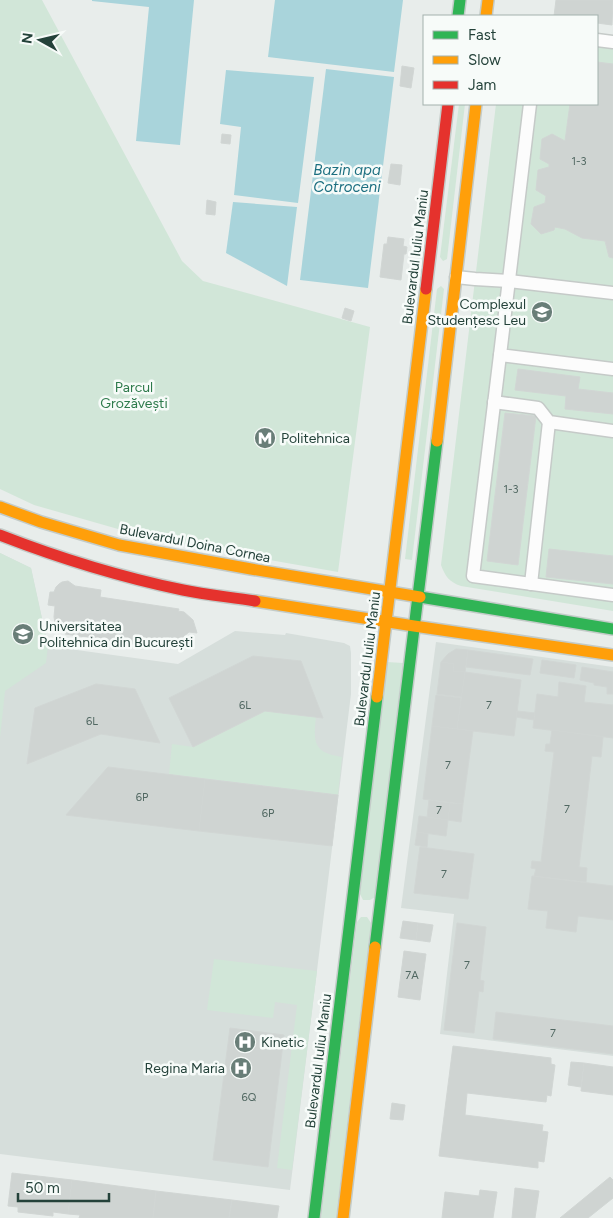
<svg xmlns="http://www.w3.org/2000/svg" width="613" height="1218" viewBox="0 0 613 1218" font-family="Figtree,sans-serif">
	<rect width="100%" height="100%" fill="#e8edeb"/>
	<g fill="#d6dedb">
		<polygon points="0,553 31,568 48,646 178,664 235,631 285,635 286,633 344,643 350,646 351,653 351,694 290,1190 0,1154"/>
		<polygon points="436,642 613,667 613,1056 440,1034 454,914 401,908"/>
	</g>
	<g fill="#d1e6d8">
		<polygon points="0,0 42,0 182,261 203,281 370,327 338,572 208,549 139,535 34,505 0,489"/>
		<path d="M597 34 613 36V611L461 586C449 582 445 576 441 565L496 104H597Z"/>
		<polygon points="459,104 465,104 447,259 443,261 440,257"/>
		<polygon points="441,286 444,289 412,560 405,559 437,289"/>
		<polygon points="0,553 31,568 48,646 46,663 5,691 0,738"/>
		<polygon points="387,662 403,663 375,897 370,900 363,900 360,894"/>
		<path d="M265 711 316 717C313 743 314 753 342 757L338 795 169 774 172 744 193 747Z"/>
		<polygon points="361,917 367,917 371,923 336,1218 321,1218 357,922"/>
		<polygon points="214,959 317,971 292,1170 277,1168 297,1005 275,1002 273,1018 207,1010"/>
	</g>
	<g fill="#a9d4db">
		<polygon points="92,0 194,0 180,145 136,141 149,7 92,1"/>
		<polygon points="275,0 403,0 394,72 268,57"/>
		<polygon points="326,69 394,77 368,288 300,280"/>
		<polygon points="226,70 314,77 298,203 234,195 241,127 220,124"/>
		<polygon points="233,202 297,207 287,286 226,253"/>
	</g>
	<g fill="#cfd4d2" stroke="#d1d6d4">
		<polygon points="556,0 613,0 612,25 597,23 597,16 554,16"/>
		<polygon points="597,62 613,64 613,258 609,257 605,241 582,238 565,229 555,227 554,230 541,234 531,224 534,207 545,203 546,196 536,190 538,170 549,167 549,164 540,159 542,139 552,134 565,141 570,104 597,104"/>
		<polygon points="402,66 414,68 411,88 400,86"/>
		<polygon points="222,134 231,135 230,144 221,143"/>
		<polygon points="391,164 402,165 400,185 388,183"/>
		<polygon points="207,200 216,202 215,215 206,214"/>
		<polygon points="388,237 404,239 403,246 407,247 406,254 404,254 401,280 380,277 384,244 387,244"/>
		<polygon points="345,308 354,311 351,321 342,318"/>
		<polygon points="518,369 580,377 578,389 613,393 613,414 565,409 566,396 515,390"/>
		<polygon points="505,413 536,416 518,565 487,561"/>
		<polygon points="549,549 613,556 613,584 546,577"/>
		<polygon points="68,581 75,586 101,590 100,597 179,609 178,611 184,612 193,620 197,633 189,632 177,642 171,641 170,646 141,642 141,645 65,634 66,631 56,629 54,617 55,606 48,605 50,592 54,592 56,587 59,584 62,582"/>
		<polygon points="456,649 468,650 465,672 453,671 454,664 441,662 448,654"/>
		<polygon points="468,650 533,659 530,675 466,667"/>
		<polygon points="253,656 301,661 323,718 265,711 193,747 169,698"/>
		<polygon points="542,660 576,665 574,678 540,673"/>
		<polygon points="441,662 454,664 453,671 465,672 462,697 437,694"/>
		<polygon points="582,667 613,672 613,694 607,694 607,687 594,685 594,683 580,680"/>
		<polygon points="465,672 521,680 514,736 457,729"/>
		<polygon points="559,682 586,686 584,702 613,705 613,738 533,728 537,694 558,697"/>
		<polygon points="96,684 135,689 160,743 101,734 27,764 35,708"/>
		<polygon points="436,695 461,698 457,729 432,726"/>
		<polygon points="517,711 535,713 534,720 516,717"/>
		<polygon points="432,726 473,731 463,804 423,799"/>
		<polygon points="552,730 603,737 601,757 592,756 579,867 587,868 586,882 534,876 536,869 531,868 532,861 541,862 554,752 545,751 546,744 550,744"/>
		<polygon points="108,767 205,779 199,831 66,815"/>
		<polygon points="205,779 338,795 332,846 199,831"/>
		<polygon points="429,800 450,803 448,820 427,818"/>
		<polygon points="450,803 463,804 461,822 448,820"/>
		<polygon points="419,816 448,820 446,836 417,832"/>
		<polygon points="417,832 428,834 427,847 415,845"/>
		<polygon points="420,847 474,854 468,899 414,893"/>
		<polygon points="532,876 613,886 613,920 578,916 576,932 546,928 548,911 528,909"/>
		<polygon points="403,921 418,923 416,940 400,938"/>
		<polygon points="418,923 433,925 430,942 416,940"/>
		<polygon points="457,923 486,927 480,980 484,981 483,992 479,991 474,1033 444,1030"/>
		<polygon points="404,951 426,954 420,1000 398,997"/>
		<polygon points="496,1012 613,1026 613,1054 493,1039"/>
		<polygon points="230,1028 284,1035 268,1167 213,1160"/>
		<polygon points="453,1046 551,1058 551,1064 555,1065 551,1096 547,1095 546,1102 467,1093 465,1115 543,1125 542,1131 548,1132 544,1162 538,1161 538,1168 439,1156"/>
		<polygon points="571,1062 584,1063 581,1087 568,1085"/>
		<polygon points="584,1063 613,1067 613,1095 581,1091"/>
		<polygon points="392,1103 405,1105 403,1120 390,1119"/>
		<polygon points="12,1173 72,1180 68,1214 53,1212 53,1216 18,1212 18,1207 8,1206"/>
		<polygon points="610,1177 613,1180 613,1198 588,1218 560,1218"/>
		<polygon points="72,1180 156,1191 153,1218 79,1218 80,1215 68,1214"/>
		<polygon points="515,1188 539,1191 535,1218 512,1218"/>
		<polygon points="480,1190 497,1192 493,1218 442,1218 445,1192 479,1196"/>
		<polygon points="156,1191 232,1200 229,1218 153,1218"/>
		<polygon points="232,1200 279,1206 277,1218 229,1218"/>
	</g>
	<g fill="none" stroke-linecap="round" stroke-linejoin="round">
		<g stroke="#c5cac8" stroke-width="15">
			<g id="street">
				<polyline points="597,40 613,42"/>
				<polyline points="530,104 500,355 613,369"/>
				<polyline points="456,277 475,279 509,281 613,293"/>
				<polyline points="500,355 473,576 613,595"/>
				<polyline points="494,402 538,408 549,422 613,431"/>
				<polyline points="531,584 549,422"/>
			</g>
		</g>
		<g stroke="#c3cbc8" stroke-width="14">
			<g id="fast">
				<polyline points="458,16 460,0"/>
				<polyline points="420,597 613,629"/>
				<polyline points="375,947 437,441"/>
				<polyline points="314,1218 377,697"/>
			</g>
		</g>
		<g stroke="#c3cbc8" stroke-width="14">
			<g id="slow">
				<polyline points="486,16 488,0"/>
				<polyline points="437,441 476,104"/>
				<polyline points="0,507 41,522 119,545 251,569 420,597"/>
				<polyline points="255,601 414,626 613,655"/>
				<polyline points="377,697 426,289"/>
				<polyline points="343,1218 375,947"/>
			</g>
		</g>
		<g stroke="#c3cbc8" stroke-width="14">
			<g id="jam">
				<polyline points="426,289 448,104"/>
				<path d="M0 535C59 558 121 577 183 590 207 595 231 597 255 601"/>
			</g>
		</g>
		<use href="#street" stroke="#fcfcfc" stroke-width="12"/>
		<use href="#fast" stroke="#30b455" stroke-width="11"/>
		<use href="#slow" stroke="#ff9f0a" stroke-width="11"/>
		<use href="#jam" stroke="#e5322d" stroke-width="11"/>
	</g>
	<defs>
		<g id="university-disc" transform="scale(1.125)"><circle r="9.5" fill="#697e78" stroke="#f7fbf9"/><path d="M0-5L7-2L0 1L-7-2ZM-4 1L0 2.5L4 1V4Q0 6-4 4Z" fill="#fff"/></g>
		<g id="metro-disc" transform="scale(1.125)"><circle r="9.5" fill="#697e78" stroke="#f7fbf9"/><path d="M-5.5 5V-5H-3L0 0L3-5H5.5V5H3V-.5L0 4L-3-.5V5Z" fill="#fff"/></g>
		<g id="hospital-disc" transform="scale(1.125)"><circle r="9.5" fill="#697e78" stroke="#f7fbf9"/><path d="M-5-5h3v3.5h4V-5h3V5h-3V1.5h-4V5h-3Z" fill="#fff"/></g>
	</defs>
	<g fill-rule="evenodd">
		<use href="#university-disc" x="542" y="312"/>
		<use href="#metro-disc" x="265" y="438"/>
		<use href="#university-disc" x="23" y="634"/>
		<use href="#hospital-disc" x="245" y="1042"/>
		<use href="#hospital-disc" x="241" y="1068"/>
	</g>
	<g text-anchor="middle" stroke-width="5" stroke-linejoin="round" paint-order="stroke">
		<g font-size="11" fill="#506761">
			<text x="579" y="165">1-3</text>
			<text x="511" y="493">1-3</text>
			<text x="245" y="709">6L</text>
			<text x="489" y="709">7</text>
			<text x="92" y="725">6L</text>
			<text x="448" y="769">7</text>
			<text x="142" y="801">6P</text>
			<text x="567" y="813">7</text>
			<text x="439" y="814">7</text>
			<text x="268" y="817">6P</text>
			<text x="444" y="878">7</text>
			<text x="467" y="969">7</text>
			<text x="412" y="979">7A</text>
			<text x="553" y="1037">7</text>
			<text x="249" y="1101">6Q</text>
		</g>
		<g font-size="14" fill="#24423a" stroke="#f7fbf9">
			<text transform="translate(415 257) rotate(-83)" y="5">Bulevardul Iuliu Maniu</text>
			<text transform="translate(195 543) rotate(11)" y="5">Bulevardul Doina Cornea</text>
			<text transform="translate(367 659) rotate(-83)" y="5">Bulevardul Iuliu Maniu</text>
			<text transform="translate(318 1061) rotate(-83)" y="5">Bulevardul Iuliu Maniu</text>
		</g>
		<g font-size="14" fill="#24423a" stroke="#f7fbf9" text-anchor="start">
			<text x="526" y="309" text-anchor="end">Complexul<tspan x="526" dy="16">Studențesc Leu</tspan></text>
			<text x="281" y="443">Politehnica</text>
			<text x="39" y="631">Universitatea<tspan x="39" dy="16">Politehnica din București</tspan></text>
			<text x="261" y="1047">Kinetic</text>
			<text x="225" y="1073" text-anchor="end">Regina Maria</text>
		</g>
		<g font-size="14" fill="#2d7a4b" stroke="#f7fbf9">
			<text x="134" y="392">Parcul<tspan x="134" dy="16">Grozăvești</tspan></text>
		</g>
		<g font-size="15" font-style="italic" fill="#1c6f80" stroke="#f7fbf9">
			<text x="347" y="175">Bazin apa<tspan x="347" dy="17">Cotroceni</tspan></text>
		</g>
	</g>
	<rect x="423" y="15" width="175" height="90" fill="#f7fbf9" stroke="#a3b1ad"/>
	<rect x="433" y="31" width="25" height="8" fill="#30b455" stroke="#a3b1ad"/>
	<text x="468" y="40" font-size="15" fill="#24423a">Fast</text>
	<rect x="433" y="56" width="25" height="8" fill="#ff9f0a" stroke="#a3b1ad"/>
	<text x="468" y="65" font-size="15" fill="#24423a">Slow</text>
	<rect x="433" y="81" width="25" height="8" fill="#e5322d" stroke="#a3b1ad"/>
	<text x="468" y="90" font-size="15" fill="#24423a">Jam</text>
	<g transform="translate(40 40) rotate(278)" stroke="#f7fbf9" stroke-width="4" paint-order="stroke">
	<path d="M0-4L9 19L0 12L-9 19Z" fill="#24423a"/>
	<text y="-8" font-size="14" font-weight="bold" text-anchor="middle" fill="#24423a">N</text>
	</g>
	<path d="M18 1193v8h91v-8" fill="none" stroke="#24423a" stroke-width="2.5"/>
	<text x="25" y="1193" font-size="15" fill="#24423a" stroke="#f7fbf9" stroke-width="4" paint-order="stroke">50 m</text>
</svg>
